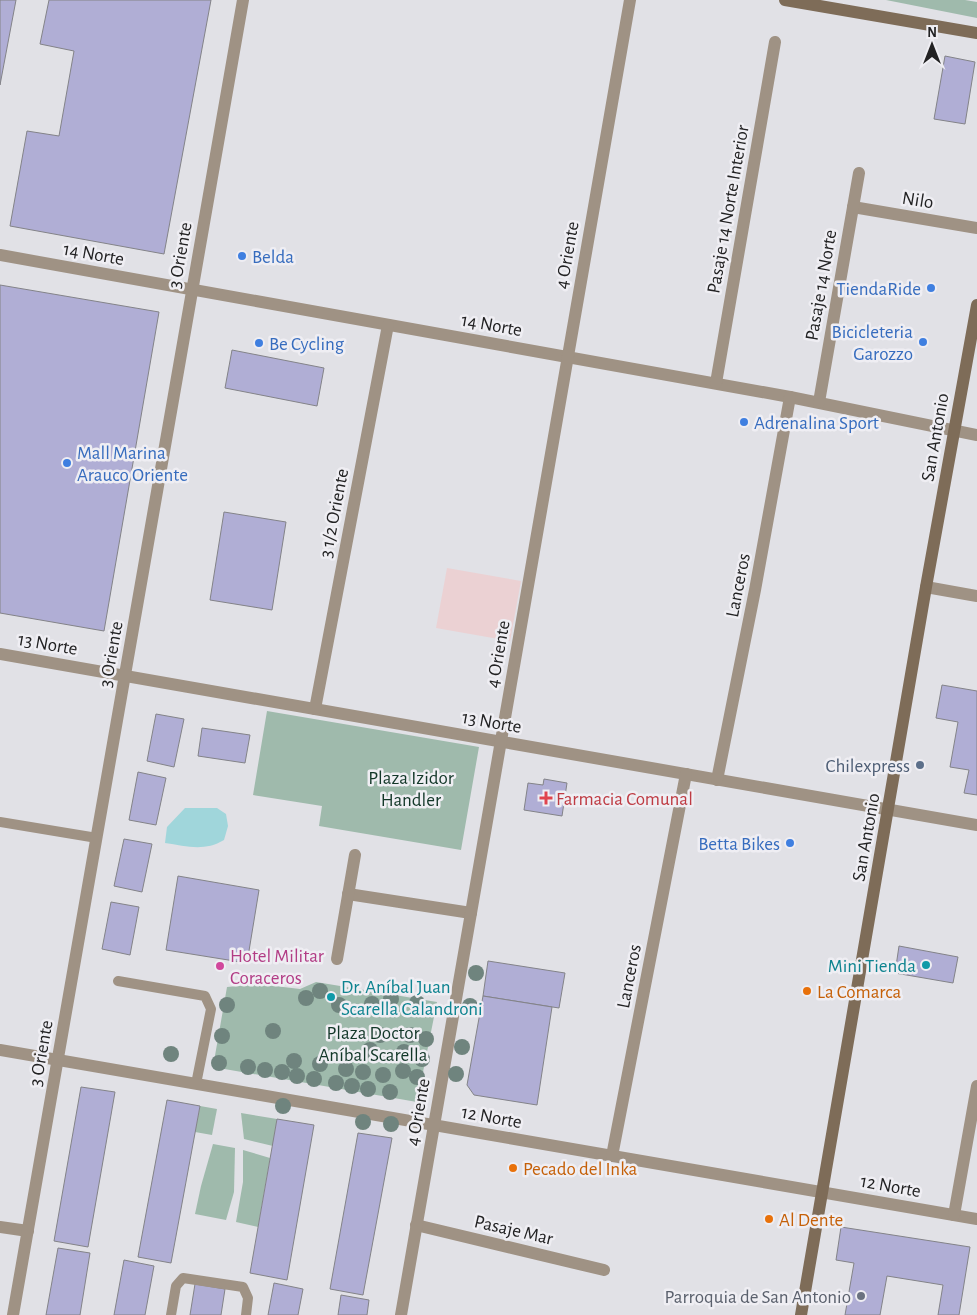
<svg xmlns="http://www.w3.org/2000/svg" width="977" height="1315" viewBox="0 0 977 1315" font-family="'Alegreya Sans',sans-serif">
	<rect width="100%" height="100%" fill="#e1e1e6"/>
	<polygon fill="#ebd1d3" points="447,568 521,581 510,641 436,628"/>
	<g fill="#9fbaac">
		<polygon points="886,0 965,0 977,2 977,18"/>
		<polygon points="267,711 479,747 461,850 319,826 322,806 253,795"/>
		<polygon points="316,982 437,1002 417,1102 213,1067 227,987 258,984 300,989"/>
		<polygon points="200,1106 217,1109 212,1135 195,1132"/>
		<polygon points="241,1113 277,1119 273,1146 244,1139"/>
		<polygon points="213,1144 235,1148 234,1192 226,1220 195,1214 201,1186"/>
		<polygon points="243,1150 270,1158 258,1227 236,1222 243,1182"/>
	</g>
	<path fill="#a0d6db" d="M185 808H217L226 814 228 826 224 840C204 852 186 846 165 843L167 827Z"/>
	<g fill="#b0aed5" stroke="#838388">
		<polygon points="0,0 16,0 0,85"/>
		<polygon points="49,0 211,0 164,254 10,226 27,131 59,136 74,51 40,44"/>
		<polygon points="945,56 975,62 965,124 934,119"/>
		<polygon points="0,285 159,312 104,631 0,613"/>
		<polygon points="232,350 324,368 317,406 225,388"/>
		<polygon points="224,512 286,522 272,610 210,600"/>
		<polygon points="942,685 977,691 977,795 964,793 969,770 950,767 958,722 936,718"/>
		<polygon points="156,714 184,719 174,767 147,761"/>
		<polygon points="202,728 250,735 245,763 198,756"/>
		<polygon points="138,772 166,778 156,825 129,820"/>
		<polygon points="544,779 567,783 562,816 524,810 528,783 543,785"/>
		<polygon points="124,839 152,844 142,892 114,886"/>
		<polygon points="178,876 259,890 247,963 166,950"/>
		<polygon points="111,902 139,907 130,955 102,949"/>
		<polygon points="899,946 958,957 953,983 895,973"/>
		<polygon points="488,961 565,973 559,1008 483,996"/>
		<polygon points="483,996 552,1007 537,1105 474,1095 467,1085"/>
		<polygon points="81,1087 115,1092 88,1247 54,1241"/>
		<polygon points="167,1100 200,1106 171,1263 138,1257"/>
		<polygon points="277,1119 314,1125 287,1280 250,1273"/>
		<polygon points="358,1133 392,1138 363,1295 330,1289"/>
		<polygon points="841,1227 970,1247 959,1315 938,1315 943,1285 887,1276 880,1315 845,1315 854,1263 836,1260"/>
		<polygon points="58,1248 90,1253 80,1315 46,1315"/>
		<polygon points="124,1260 154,1266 145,1315 114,1315"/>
		<polygon points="274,1283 303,1289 298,1315 268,1315"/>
		<polygon points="195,1284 225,1289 221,1315 190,1315"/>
		<polygon points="341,1295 369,1300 367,1315 338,1315"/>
	</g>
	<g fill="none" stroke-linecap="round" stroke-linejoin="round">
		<g stroke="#9f9284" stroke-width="10">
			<polyline points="0,822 97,838"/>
			<polyline points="118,981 205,996 211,1009 196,1084"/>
			<polyline points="171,1315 176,1286 183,1278 243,1287 248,1298 246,1315"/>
		</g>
		<g stroke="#9f9284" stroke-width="12">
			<polyline points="853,207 977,228"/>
			<polyline points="0,255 790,397 977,435"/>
			<polyline points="716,383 775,42"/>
			<polyline points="819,402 859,173"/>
			<polyline points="926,587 977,596"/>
			<polyline points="0,654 977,825"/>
			<polyline points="315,709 388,325"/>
			<polyline points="717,780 755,590 790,397"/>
			<polyline points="348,894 471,913"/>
			<polyline points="337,959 355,855"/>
			<polyline points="0,1050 977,1219"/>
			<polyline points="612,1156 686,774"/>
			<polyline points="954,1215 977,1086"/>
			<polyline points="416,1225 604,1270"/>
			<polyline points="0,1227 28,1231"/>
			<polyline points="13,1315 243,0"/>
			<polyline points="401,1315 630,0"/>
		</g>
		<g stroke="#7e6c58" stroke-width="12">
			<polyline points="785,0 977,33"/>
			<polyline points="801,1315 926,587 977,305"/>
		</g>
	</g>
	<g fill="#6f847e">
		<circle cx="476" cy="973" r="8"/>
		<circle cx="320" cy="991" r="8"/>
		<circle cx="306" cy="998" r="8"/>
		<circle cx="391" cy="999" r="8"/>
		<circle cx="417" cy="1003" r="8"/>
		<circle cx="372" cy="1004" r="8"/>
		<circle cx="227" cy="1005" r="8"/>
		<circle cx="339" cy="1005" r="8"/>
		<circle cx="470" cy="1006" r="8"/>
		<circle cx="273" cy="1031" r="8"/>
		<circle cx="380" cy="1035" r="8"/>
		<circle cx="410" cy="1035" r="8"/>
		<circle cx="222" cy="1036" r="8"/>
		<circle cx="426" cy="1039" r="8"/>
		<circle cx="462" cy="1047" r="8"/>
		<circle cx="370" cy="1050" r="8"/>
		<circle cx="404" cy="1052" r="8"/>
		<circle cx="171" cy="1054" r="8"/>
		<circle cx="422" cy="1059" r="8"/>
		<circle cx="294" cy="1061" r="8"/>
		<circle cx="219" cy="1063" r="8"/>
		<circle cx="320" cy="1064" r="8"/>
		<circle cx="248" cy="1067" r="8"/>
		<circle cx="346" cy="1069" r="8"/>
		<circle cx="265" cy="1070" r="8"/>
		<circle cx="403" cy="1071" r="8"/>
		<circle cx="282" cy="1072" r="8"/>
		<circle cx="363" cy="1072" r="8"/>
		<circle cx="456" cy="1074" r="8"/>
		<circle cx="383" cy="1075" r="8"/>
		<circle cx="297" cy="1076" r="8"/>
		<circle cx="417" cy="1077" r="8"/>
		<circle cx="314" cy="1079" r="8"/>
		<circle cx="336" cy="1083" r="8"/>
		<circle cx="352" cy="1086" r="8"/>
		<circle cx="368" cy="1089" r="8"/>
		<circle cx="390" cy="1092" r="8"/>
		<circle cx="283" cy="1106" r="8"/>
		<circle cx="363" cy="1122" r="8"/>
		<circle cx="391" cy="1124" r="8"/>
	</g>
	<g fill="#3f7fe0" stroke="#efeef3" stroke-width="2">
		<circle cx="242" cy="256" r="5"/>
		<circle cx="931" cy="288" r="5"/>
		<circle cx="923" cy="342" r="5"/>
		<circle cx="259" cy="343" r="5"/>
		<circle cx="744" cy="422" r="5"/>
		<circle cx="67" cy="463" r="5"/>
		<circle cx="790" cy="843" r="5"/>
	</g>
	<circle fill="#5c6f8a" stroke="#efeef3" stroke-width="2" cx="920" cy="765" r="5"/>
	<path fill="#e0444e" stroke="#efeef3" stroke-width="2" d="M543.5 790.5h5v5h5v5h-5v5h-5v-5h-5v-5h5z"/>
	<g fill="#0f9aa8" stroke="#efeef3" stroke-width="2">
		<circle cx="926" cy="965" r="5"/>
		<circle cx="331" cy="997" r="5"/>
	</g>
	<circle fill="#d1479c" stroke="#efeef3" stroke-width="2" cx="220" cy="966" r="5"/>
	<g fill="#e8710a" stroke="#efeef3" stroke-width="2">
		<circle cx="807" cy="991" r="5"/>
		<circle cx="513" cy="1168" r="5"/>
		<circle cx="769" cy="1219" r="5"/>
	</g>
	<circle fill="#6b7280" stroke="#efeef3" stroke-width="2" cx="861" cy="1296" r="5"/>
	<g text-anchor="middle" stroke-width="5" stroke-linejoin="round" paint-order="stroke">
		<g font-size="19" fill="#222223" stroke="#efeef3">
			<text transform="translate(918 199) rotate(9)" y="7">Nilo</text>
			<text transform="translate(727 209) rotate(-80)" y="7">Pasaje 14 Norte Interior</text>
			<text transform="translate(94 253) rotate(10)" y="7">14 Norte</text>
			<text transform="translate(179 255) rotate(-80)" y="7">3 Oriente</text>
			<text transform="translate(566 255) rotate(-80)" y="7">4 Oriente</text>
			<text transform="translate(820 285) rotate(-80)" y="7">Pasaje 14 Norte</text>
			<text transform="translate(492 324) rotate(10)" y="7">14 Norte</text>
			<text transform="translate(934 437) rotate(-80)" y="7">San Antonio</text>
			<text transform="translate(333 513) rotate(-79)" y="7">3 1/2 Oriente</text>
			<text transform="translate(737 585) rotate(-79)" y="7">Lanceros</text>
			<text transform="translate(48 643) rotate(10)" y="7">13 Norte</text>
			<text transform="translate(110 654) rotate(-80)" y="7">3 Oriente</text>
			<text transform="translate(497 654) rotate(-80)" y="7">4 Oriente</text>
			<text transform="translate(492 721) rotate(10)" y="7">13 Norte</text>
			<text transform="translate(865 837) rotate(-80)" y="7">San Antonio</text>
			<text transform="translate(628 976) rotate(-79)" y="7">Lanceros</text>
			<text transform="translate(40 1053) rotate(-80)" y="7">3 Oriente</text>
			<text transform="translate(417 1112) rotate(-80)" y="7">4 Oriente</text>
			<text transform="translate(492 1116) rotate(10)" y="7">12 Norte</text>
			<text transform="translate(891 1185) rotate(10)" y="7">12 Norte</text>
			<text transform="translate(514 1229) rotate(13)" y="7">Pasaje Mar</text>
		</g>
		<g font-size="19" fill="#366cbe" stroke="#efeef3" text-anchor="start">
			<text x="252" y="263">Belda</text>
			<text x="921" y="295" text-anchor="end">TiendaRide</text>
			<text x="913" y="338" text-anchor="end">Bicicleteria<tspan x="913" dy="22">Garozzo</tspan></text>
			<text x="269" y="350">Be Cycling</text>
			<text x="754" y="429">Adrenalina Sport</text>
			<text x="77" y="459">Mall Marina<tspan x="77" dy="22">Arauco Oriente</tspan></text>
			<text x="780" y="850" text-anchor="end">Betta Bikes</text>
		</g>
		<g font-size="19" fill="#4e5e75" stroke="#efeef3" text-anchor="end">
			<text x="910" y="772">Chilexpress</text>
		</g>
		<g font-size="19" fill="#123728" stroke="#efeef3">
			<text x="411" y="784">Plaza Izidor<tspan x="411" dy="22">Handler</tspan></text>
			<text x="373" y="1039">Plaza Doctor<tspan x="373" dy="22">Aníbal Scarella</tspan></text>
		</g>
		<g font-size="19" fill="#be3a42" stroke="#efeef3" text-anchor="start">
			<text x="556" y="805">Farmacia Comunal</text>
		</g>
		<g font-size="19" fill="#b23c85" stroke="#efeef3" text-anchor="start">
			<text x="230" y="962">Hotel Militar<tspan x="230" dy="22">Coraceros</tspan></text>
		</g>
		<g font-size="19" fill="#0d838f" stroke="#efeef3" text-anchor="end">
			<text x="916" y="972">Mini Tienda</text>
			<text x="341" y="993" text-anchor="start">Dr. Aníbal Juan<tspan x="341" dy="22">Scarella Calandroni</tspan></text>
		</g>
		<g font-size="19" fill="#c56008" stroke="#efeef3" text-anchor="start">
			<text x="817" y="998">La Comarca</text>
			<text x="523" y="1175">Pecado del Inka</text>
			<text x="779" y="1226">Al Dente</text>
		</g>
		<g font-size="19" fill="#5b616d" stroke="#efeef3" text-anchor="end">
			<text x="851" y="1303">Parroquia de San Antonio</text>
		</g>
	</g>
	<g transform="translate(932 45)" stroke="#efeef3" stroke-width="4" paint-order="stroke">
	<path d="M0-4L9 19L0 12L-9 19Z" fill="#222223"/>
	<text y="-8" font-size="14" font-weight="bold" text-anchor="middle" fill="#222223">N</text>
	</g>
</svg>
